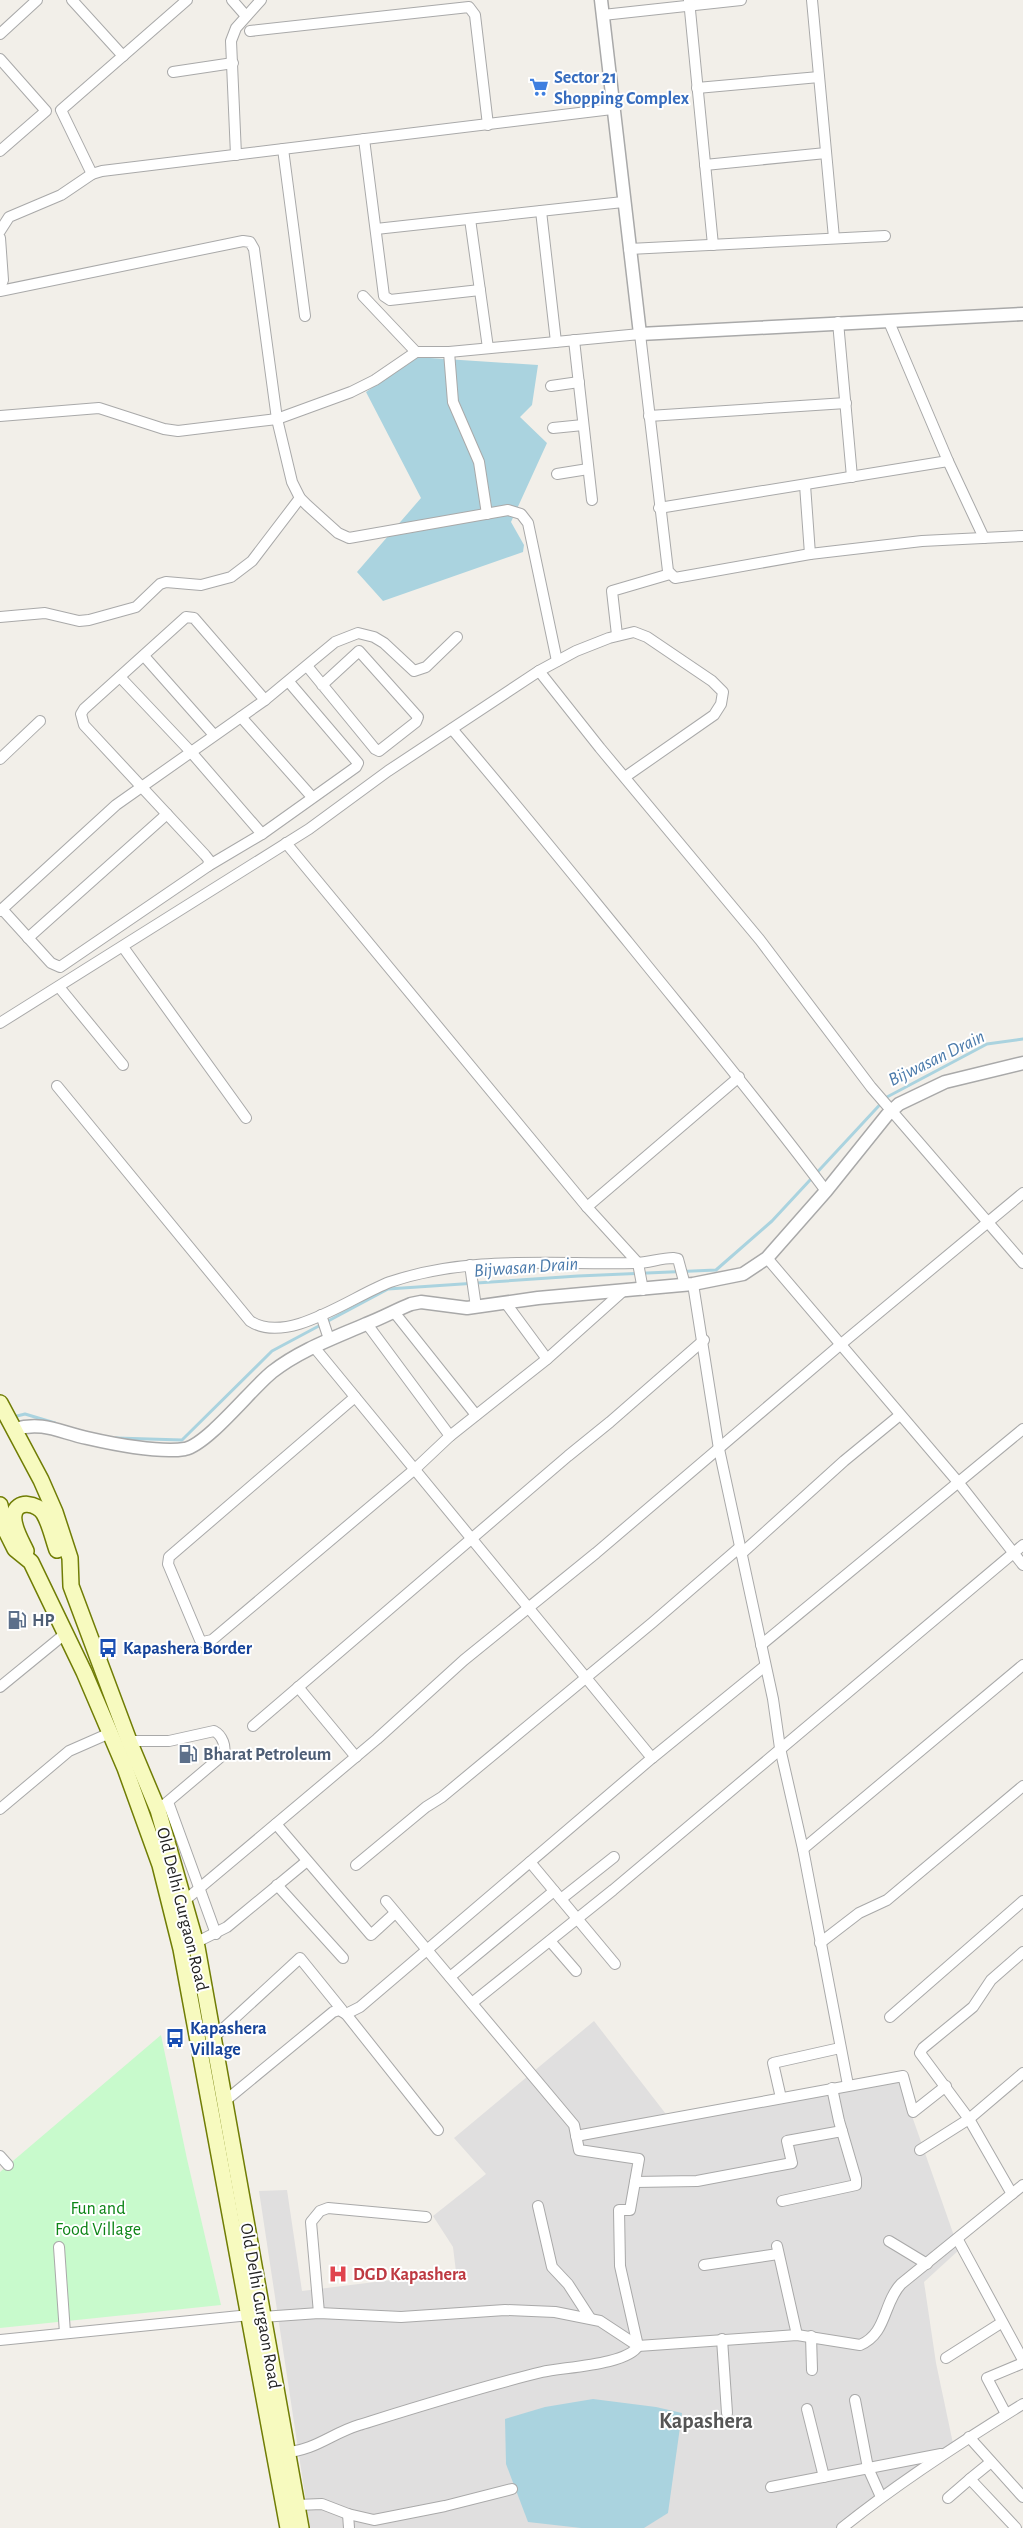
<svg xmlns="http://www.w3.org/2000/svg" width="1023" height="2528" viewBox="0 0 1023 2528" font-family="'Alegreya Sans',sans-serif">
	<rect width="100%" height="100%" fill="#f2efe9"/>
	<polygon fill="#e0dfdf" points="594,2021 669,2118 899,2079 959,2250 924,2282 936,2363 955,2453 883,2499 843,2528 310,2528 259,2191 287,2190 302,2291 456,2272 453,2247 433,2216 486,2174 454,2138"/>
	<polygon fill="#c8facc" points="161,2035 187,2159 221,2305 0,2328 0,2172"/>
	<g fill="#aad3df">
		<polygon points="415,357 538,365 532,405 520,417 547,443 511,522 524,545 523,552 383,601 357,572 421,498 366,392"/>
		<polygon points="593,2399 656,2407 682,2413 668,2513 644,2528 581,2528 528,2522 506,2464 505,2419 545,2407"/>
	</g>
	<g fill="none" stroke-linecap="round" stroke-linejoin="round">
		<g stroke="#aad3df" stroke-width="3">
			<polyline points="13,1417 25,1414 55,1423"/>
			<polyline points="116,1438 182,1440 272,1351 388,1289 578,1276 716,1270 772,1221 887,1097 987,1044 1023,1039"/>
		</g>
		<g stroke="#a9a9a9" stroke-width="12">
			<g id="minor">
				<polyline points="72,0 123,56"/>
				<polyline points="232,0 246,16"/>
				<polyline points="689,0 713,245"/>
				<polyline points="812,0 834,238"/>
				<polyline points="603,15 741,0"/>
				<polyline points="250,31 469,7 475,15 488,125"/>
				<polyline points="0,34 37,0"/>
				<polyline points="0,59 46,111 0,151"/>
				<polyline points="173,72 233,63"/>
				<polyline points="697,88 819,77"/>
				<polyline points="364,139 384,296 390,300 480,290"/>
				<polyline points="283,149 305,316"/>
				<polyline points="236,155 231,41 236,28 261,0"/>
				<polyline points="705,165 826,153"/>
				<polyline points="92,174 61,110 187,0"/>
				<polyline points="541,211 556,342"/>
				<polyline points="470,219 488,348"/>
				<polyline points="376,229 623,202"/>
				<polyline points="0,231 9,217 61,195 92,174 102,171 612,109"/>
				<polyline points="0,238 3,280 0,288"/>
				<polyline points="629,249 885,236"/>
				<polyline points="0,291 243,241 250,242 254,249 277,419 292,482 300,498 307,505 338,533 349,538 508,510 521,514 528,523 557,661"/>
				<polyline points="363,296 416,352"/>
				<polyline points="838,322 852,477"/>
				<polyline points="889,322 948,461 984,538"/>
				<polyline points="574,340 592,500"/>
				<polyline points="449,352 453,402 479,462 487,514"/>
				<polyline points="551,386 579,382"/>
				<polyline points="0,416 99,408 164,429 178,431 277,419 351,392 375,380 416,352 449,352 640,334 668,571 675,578 810,554 922,541 1023,536"/>
				<polyline points="649,416 846,403"/>
				<polyline points="553,428 583,425"/>
				<polyline points="557,474 588,469"/>
				<polyline points="805,485 810,554"/>
				<polyline points="659,508 948,461"/>
				<polyline points="0,617 45,613 79,621 89,620 136,607 160,584 166,582 201,585 231,577 252,561 300,498"/>
				<polyline points="617,635 612,591 670,574"/>
				<polyline points="144,656 214,735"/>
				<polyline points="307,666 375,749 379,751 416,722 418,717 359,651 322,685"/>
				<polyline points="539,671 600,748 760,940 871,1087 1023,1263"/>
				<polyline points="120,677 191,752 262,834"/>
				<polyline points="241,717 312,797"/>
				<path d="M452 729C512 799 570 871 628 942 695 1025 763 1106 826 1191"/>
				<polyline points="0,759 40,721"/>
				<polyline points="286,843 587,1207 638,1263 643,1290"/>
				<polyline points="208,866 262,834 356,767 358,763 289,682"/>
				<polyline points="2,909 51,963 60,967 208,866 209,860 205,855 84,725 81,714 84,709 186,617 194,618 265,700"/>
				<polyline points="0,911 116,805 265,700 335,642 358,633 374,637 384,643 414,671 426,667 457,637"/>
				<polyline points="28,938 167,814"/>
				<polyline points="123,947 246,1118"/>
				<polyline points="59,987 123,1065"/>
				<polyline points="0,1023 309,829 388,771 539,671 576,651 609,638 634,632 647,637 712,681 723,692 721,704 714,715 625,777"/>
				<path d="M57 1086 250 1321C288 1346 352 1296 390 1282 470 1255 553 1265 636 1263 648 1263 661 1258 673 1258L678 1259 685 1285"/>
				<polyline points="587,1207 739,1077"/>
				<polyline points="767,1258 958,1482 1023,1565"/>
				<polyline points="470,1265 476,1307"/>
				<polyline points="693,1284 719,1449 773,1699 780,1748 803,1849 848,2085"/>
				<polyline points="505,1302 547,1359"/>
				<polyline points="394,1312 476,1415"/>
				<polyline points="321,1315 329,1339"/>
				<polyline points="367,1324 450,1436"/>
				<polyline points="314,1347 652,1758"/>
				<polyline points="355,1397 169,1557 168,1564 200,1640 203,1642 212,1640 415,1469 450,1436 547,1359 622,1292"/>
				<polyline points="741,1554 844,1461 900,1415"/>
				<polyline points="761,1645 1023,1429"/>
				<polyline points="0,1687 66,1633"/>
				<polyline points="298,1687 356,1757"/>
				<polyline points="253,1726 568,1456 610,1422 704,1340"/>
				<path d="M129 1741H169L214 1731C222 1735 227 1747 223 1755L158 1810"/>
				<polyline points="168,1802 216,1934"/>
				<polyline points="0,1809 69,1751 110,1733"/>
				<polyline points="276,1824 371,1935 395,1913"/>
				<polyline points="803,1849 1023,1665"/>
				<polyline points="530,1862 615,1964"/>
				<polyline points="356,1865 426,1807 442,1797 652,1623 740,1547"/>
				<polyline points="277,1885 343,1958"/>
				<polyline points="561,1899 614,1857"/>
				<polyline points="183,1902 377,1739 464,1660 596,1553 840,1345 1023,1193"/>
				<polyline points="550,1941 576,1971"/>
				<polyline points="820,1943 859,1913 887,1900 1023,1786"/>
				<polyline points="191,1945 227,1927 307,1861"/>
				<polyline points="450,1977 554,1891"/>
				<polyline points="472,2003 613,1890 1023,1545"/>
				<polyline points="346,2014 438,2130"/>
				<polyline points="890,2017 1023,1901"/>
				<polyline points="213,2038 300,1958 342,2010"/>
				<polyline points="781,2098 773,2063 840,2048"/>
				<polyline points="225,2101 333,2012 339,2010 346,2014 360,2007 652,1758 765,1666"/>
				<polyline points="576,2136 903,2076 913,2112 946,2086"/>
				<polyline points="920,2150 969,2119 1023,2073"/>
				<polyline points="0,2156 8,2165"/>
				<polyline points="635,2182 697,2181 792,2163 787,2141 842,2131"/>
				<polyline points="1012,2194 969,2119 920,2053 923,2048 973,2007 991,1980 1023,1952"/>
				<polyline points="782,2201 856,2185 856,2179 839,2121 832,2088"/>
				<polyline points="538,2206 552,2267 568,2284 590,2318"/>
				<polyline points="958,2240 1023,2360"/>
				<polyline points="889,2241 927,2264"/>
				<polyline points="777,2246 797,2335"/>
				<polyline points="59,2247 65,2333"/>
				<polyline points="704,2265 778,2254"/>
				<polyline points="319,2313 311,2222 320,2211 328,2208 426,2217"/>
				<path d="M262 2317 319 2313 401 2317 505 2310 555 2312 600 2321 638 2346 797 2335 860 2345C887 2334 883 2303 901 2284L1023 2185"/>
				<polyline points="811,2336 812,2370"/>
				<polyline points="722,2339 727,2413"/>
				<polyline points="0,2340 250,2315"/>
				<polyline points="946,2358 1001,2323"/>
				<polyline points="855,2400 868,2468 881,2497"/>
				<polyline points="807,2409 824,2477"/>
				<polyline points="1006,2414 987,2378 1023,2363"/>
				<polyline points="969,2437 1023,2497"/>
				<path d="M282 2453C317 2450 330 2434 359 2425 420 2406 480 2387 542 2372 563 2367 627 2365 638 2346L620 2266 619 2210H630L639 2159 579 2150 574 2125 386 1901"/>
				<polyline points="991,2462 970,2479 1016,2528"/>
				<polyline points="771,2487 941,2454"/>
				<polyline points="948,2498 970,2479"/>
				<polyline points="297,2505 322,2504 348,2514 374,2520 445,2506 512,2489"/>
				<polyline points="348,2514 349,2528"/>
				<path d="M842 2528C899 2482 961 2442 1023 2404"/>
			</g>
		</g>
		<g stroke="#a9a9a9" stroke-width="15">
			<g id="tertiary">
				<polyline points="601,0 640,334 1023,314"/>
				<path d="M14 1429C44 1421 59 1432 87 1438 113 1444 160 1453 185 1449 208 1444 251 1389 272 1372 300 1350 334 1338 366 1324 382 1318 396 1310 411 1304L421 1302 467 1308 538 1298 693 1284 743 1274 767 1258 826 1191 887 1115 899 1104 945 1082 1023 1063"/>
			</g>
		</g>
		<g stroke="#707d05" stroke-width="18">
			<g id="secondary">
				<polyline points="0,1403 41,1480 55,1512 70,1558 71,1586 129,1741 158,1810 197,1947 301,2528"/>
				<polyline points="0,1505 5,1529 15,1549 31,1562 84,1672 125,1768 160,1865 181,1949 288,2528"/>
				<path d="M26 1551C22 1542 12 1526 14 1515 16 1499 38 1503 44 1514 50 1524 53 1539 57 1550"/>
			</g>
		</g>
		<use href="#minor" stroke="#fff" stroke-width="10"/>
		<use href="#tertiary" stroke="#fff" stroke-width="12"/>
		<use href="#secondary" stroke="#f7fabf" stroke-width="15"/>
	</g>
	<defs>
		<g id="supermarket-bare" transform="scale(1.5)"><path d="M-6-5.5h2.5l.6 2H6L4.5 2H-2.5L-4.4-4H-6ZM-1.5 3.2a1.3 1.3 0 1 0 .1 0ZM3 3.2a1.3 1.3 0 1 0 .1 0Z" fill="#3f7fe0" stroke="#fff" stroke-width="2.5" paint-order="stroke"/></g>
		<g id="fuel-bare" transform="scale(1.5)"><path d="M-5.5-6h7V0h2V4h1.3V-2.5L3-4.5l.8-.8L6-3V5H2.5V1h-1V6h-7ZM-4.2-4.7v3.2H.2V-4.7Z" fill="#5c6f8a" stroke="#fff" stroke-width="2.5" paint-order="stroke"/></g>
		<g id="bus-bare" transform="scale(1.5)"><path d="M-5-6H5V4H4V6H2V4H-2V6H-4V4H-5ZM-3.5-4V0h7V-4ZM-3.5 1.2v1.5H-2V1.2ZM2 1.2v1.5H3.5V1.2Z" fill="#1a4fb4" stroke="#fff" stroke-width="2.5" paint-order="stroke"/></g>
		<g id="hospital-bare" transform="scale(1.5)"><path d="M-5-5h3v3.5h4V-5h3V5h-3V1.5h-4V5h-3Z" fill="#e0444e" stroke="#fff" stroke-width="2.5" paint-order="stroke"/></g>
	</defs>
	<g fill-rule="evenodd">
		<use href="#supermarket-bare" x="539" y="87"/>
		<use href="#fuel-bare" x="17" y="1620"/>
		<use href="#bus-bare" x="108" y="1648"/>
		<use href="#fuel-bare" x="188" y="1754"/>
		<use href="#bus-bare" x="175" y="2038"/>
		<use href="#hospital-bare" x="338" y="2274"/>
	</g>
	<g text-anchor="middle" stroke-width="4" stroke-linejoin="round" paint-order="stroke">
		<g font-size="18" font-weight="bold" fill="#366cbe" stroke="#fff" text-anchor="start">
			<text x="554" y="83">Sector 21<tspan x="554" dy="21">Shopping Complex</tspan></text>
		</g>
		<g font-size="18" font-weight="bold" fill="#4e5e75" stroke="#fff" text-anchor="start">
			<text x="32" y="1626">HP</text>
			<text x="203" y="1760">Bharat Petroleum</text>
		</g>
		<g font-size="18" font-weight="bold" fill="#164399" stroke="#fff" text-anchor="start">
			<text x="123" y="1654">Kapashera Border</text>
			<text x="190" y="2034">Kapashera<tspan x="190" dy="21">Village</tspan></text>
		</g>
		<g font-size="18" fill="#222" stroke="#fff">
			<text transform="translate(183 1909) rotate(76)" y="6">Old Delhi Gurgaon Road</text>
			<text transform="translate(261 2306) rotate(80)" y="6">Old Delhi Gurgaon Road</text>
		</g>
		<g font-size="18" fill="#0c8416" stroke="#fff">
			<text x="98" y="2214">Fun and<tspan x="98" dy="21">Food Village</tspan></text>
		</g>
		<g font-size="18" font-weight="bold" fill="#be3a42" stroke="#fff" text-anchor="start">
			<text x="353" y="2280">DGD Kapashera</text>
		</g>
		<g font-size="19" font-style="italic" fill="#4a7aab" stroke="#fff">
			<text transform="translate(936 1057) rotate(-26)" y="7">Bijwasan Drain</text>
			<text transform="translate(526 1266) rotate(-4)" y="7">Bijwasan Drain</text>
		</g>
		<g font-size="22" font-weight="bold" fill="#555" stroke="#fff">
			<text x="706" y="2428">Kapashera</text>
		</g>
	</g>
</svg>
